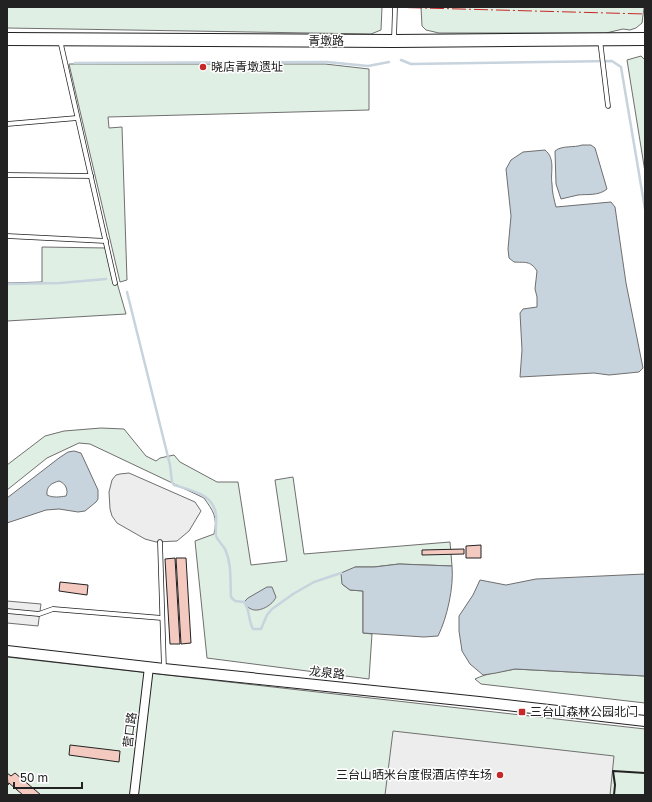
<svg xmlns="http://www.w3.org/2000/svg" width="652" height="802" viewBox="0 0 652 802" font-family="'Golos Text','Noto Sans SC',sans-serif">
	<rect width="100%" height="100%" fill="#fff"/>
	<g fill="#e0efe3" stroke="#6f6f6f">
		<polygon points="7,7 382,7 381,30 371,34 7,28"/>
		<polygon points="421,7 643,7 644,8 642,23 636,28 630,30 623,29 606,33 439,33 426,30 422,26"/>
		<polygon points="641,56 645,60 645,172 627,60"/>
		<polygon points="69,64 325,64 369,69 369,110 108,117 109,128 122,127 127,280 120,282"/>
		<polygon points="42,247 107,248 126,314 7,321 7,283 42,282"/>
		<path d="M101 428 124 429 146 456 156 461 160 458 174 455 180 462 217 482H238L251 565 287 561 275 480 293 477 304 554 450 542 452 566 399 564 374 567H355L342 584 350 590 363 591V633L372 634 369 679 207 658 195 541 214 534C218 517 213 511 204 498L90 444 79 443 47 458 7 490V465L45 436 64 431Z"/>
		<polygon points="7,657 645,729 645,795 7,795"/>
		<path d="M515 669 645 676V703L481 684 475 679C487 673 501 672 515 669Z"/>
	</g>
	<g fill="#ededed" stroke="#6f6f6f">
		<polygon points="129,473 195,502 201,511 189,531 177,541 156,542 145,539 117,523 112,516 110,509 109,492 112,480 116,475 120,474"/>
		<polygon points="7,601 41,604 38,626 7,623"/>
		<polygon points="393,731 614,756 610,795 385,795"/>
	</g>
	<g fill="#c7d3dd" stroke="#6f6f6f" fill-rule="evenodd">
		<path d="M582 145H591L595 148 607 189C599 196 587 194 578 195 572 196 567 198 561 199L556 184 555 151C562 145 574 148 582 145Z"/>
		<path d="M545 150C556 159 550 172 552 184 552 192 554 199 556 207L611 202 615 207 626 283 643 368 639 372 609 375 594 373 520 377 522 350 520 313 523 309 537 307V297L535 289 537 271C530 260 525 263 514 262L509 258 508 249 511 216 506 169 511 160 523 152Z"/>
		<path d="M74 451 81 453 98 490V499L96 502 85 511 78 512 59 509 46 510 7 523V498L59 458 68 452ZM59 481C65 483 69 490 66 496 60 497 53 498 47 495 46 486 52 483 59 481Z"/>
		<path d="M399 564 452 566C454 587 447 618 438 636L424 637 363 633V591L350 590 342 584 341 573 355 567H374Z"/>
		<polygon points="645,574 645,676 515,669 496,673 483,675 470,664 462,651 459,631 459,616 473,595 480,580 506,585 536,579"/>
		<path d="M267 587H272L276 597C273 605 259 613 251 609 248 608 246 605 244 602L248 598Z"/>
	</g>
	<g fill="none" stroke-linecap="round" stroke-linejoin="round">
		<g stroke="#c7d3dd" stroke-width="2.5">
			<polyline points="401,60 411,64 612,61 621,67 645,209"/>
			<polyline points="75,63 327,62 368,66 389,62"/>
			<polyline points="7,284 60,283 106,279"/>
			<path d="M127 292 170 465 172 482 174 485C190 490 214 494 216 515 217 521 215 531 216 536 218 541 222 544 225 549 232 564 230 581 231 597L235 601 244 602C250 609 248 620 253 629H261L267 615 272 609 293 594 314 582 341 573"/>
		</g>
	</g>
	<g fill="#f3c9c0" stroke="#222">
		<polygon points="481,545 481,558 466,558 466,546"/>
		<polygon points="464,549 464,554 422,555 422,550"/>
		<polygon points="175,558 180,644 170,644 165,559"/>
		<polygon points="176,558 186,558 191,643 181,644"/>
		<polygon points="60,582 88,585 87,595 59,591"/>
		<polygon points="70,745 120,751 119,762 69,755"/>
		<polygon points="7,773 11,776 15,773 41,795 23,795 9,783 8,785"/>
	</g>
	<g fill="none" stroke-linecap="round" stroke-linejoin="round">
		<g stroke="#222" stroke-width="5.5">
			<g id="service">
				<polyline points="394,39 395,7"/>
				<polyline points="60,40 115,283"/>
				<polyline points="600,40 608,106"/>
				<polyline points="7,124 77,118"/>
				<polyline points="7,175 91,176"/>
				<polyline points="7,236 106,241"/>
				<polyline points="160,542 164,669"/>
				<polyline points="7,611 39,614 53,609 162,618"/>
			</g>
		</g>
		<g stroke="#222" stroke-width="10">
			<polyline id="minor" points="134,795 149,667"/>
		</g>
		<g stroke="#222" stroke-width="12">
			<polyline id="tertiary" points="7,651 164,669 479,702 645,721"/>
		</g>
		<g stroke="#222" stroke-width="14">
			<polyline id="secondary" points="7,39 394,41 645,39"/>
		</g>
		<use href="#service" stroke="#fff" stroke-width="4"/>
		<use href="#minor" stroke="#fff" stroke-width="8"/>
		<use href="#tertiary" stroke="#fff" stroke-width="10"/>
		<use href="#secondary" stroke="#fff" stroke-width="12"/>
		<polyline stroke="#222" stroke-width="2" points="614,795 615,785 613,771 645,773"/>
		<polyline stroke="#c62828" stroke-width="1" stroke-dasharray="14 3 2 3" stroke-linecap="butt" points="386,7 645,14"/>
	</g>
	<g fill="#c62828" stroke="#fff" stroke-width="1.5">
		<circle cx="203" cy="67" r="4"/>
		<rect x="518" y="708" width="8" height="8" rx="2"/>
		<circle cx="500" cy="775" r="4"/>
	</g>
	<g text-anchor="middle" stroke-width="3" stroke-linejoin="round" paint-order="stroke">
		<g font-size="12" fill="#222" stroke="#fff">
			<text x="326" y="45">青墩路</text>
			<text transform="translate(327 673) rotate(6)" y="4">龙泉路</text>
			<text transform="translate(130 730) rotate(-83)" y="4">营口路</text>
		</g>
		<g font-size="12" fill="#222" stroke="#fff" text-anchor="start">
			<text x="211" y="71">晓店青墩遗址</text>
			<text x="530" y="716">三台山森林公园北门</text>
			<text x="492" y="779" text-anchor="end">三台山晒米台度假酒店停车场</text>
		</g>
	</g>
	<rect width="652" height="802" fill="none" stroke="#222222" stroke-width="16"/>
	<path d="M14 782v6h68v-6" fill="none" stroke="#222222" stroke-width="2"/>
	<text x="20" y="782" font-size="12" fill="#222222" stroke="#ffffff" stroke-width="3" paint-order="stroke">50 m</text>
</svg>
